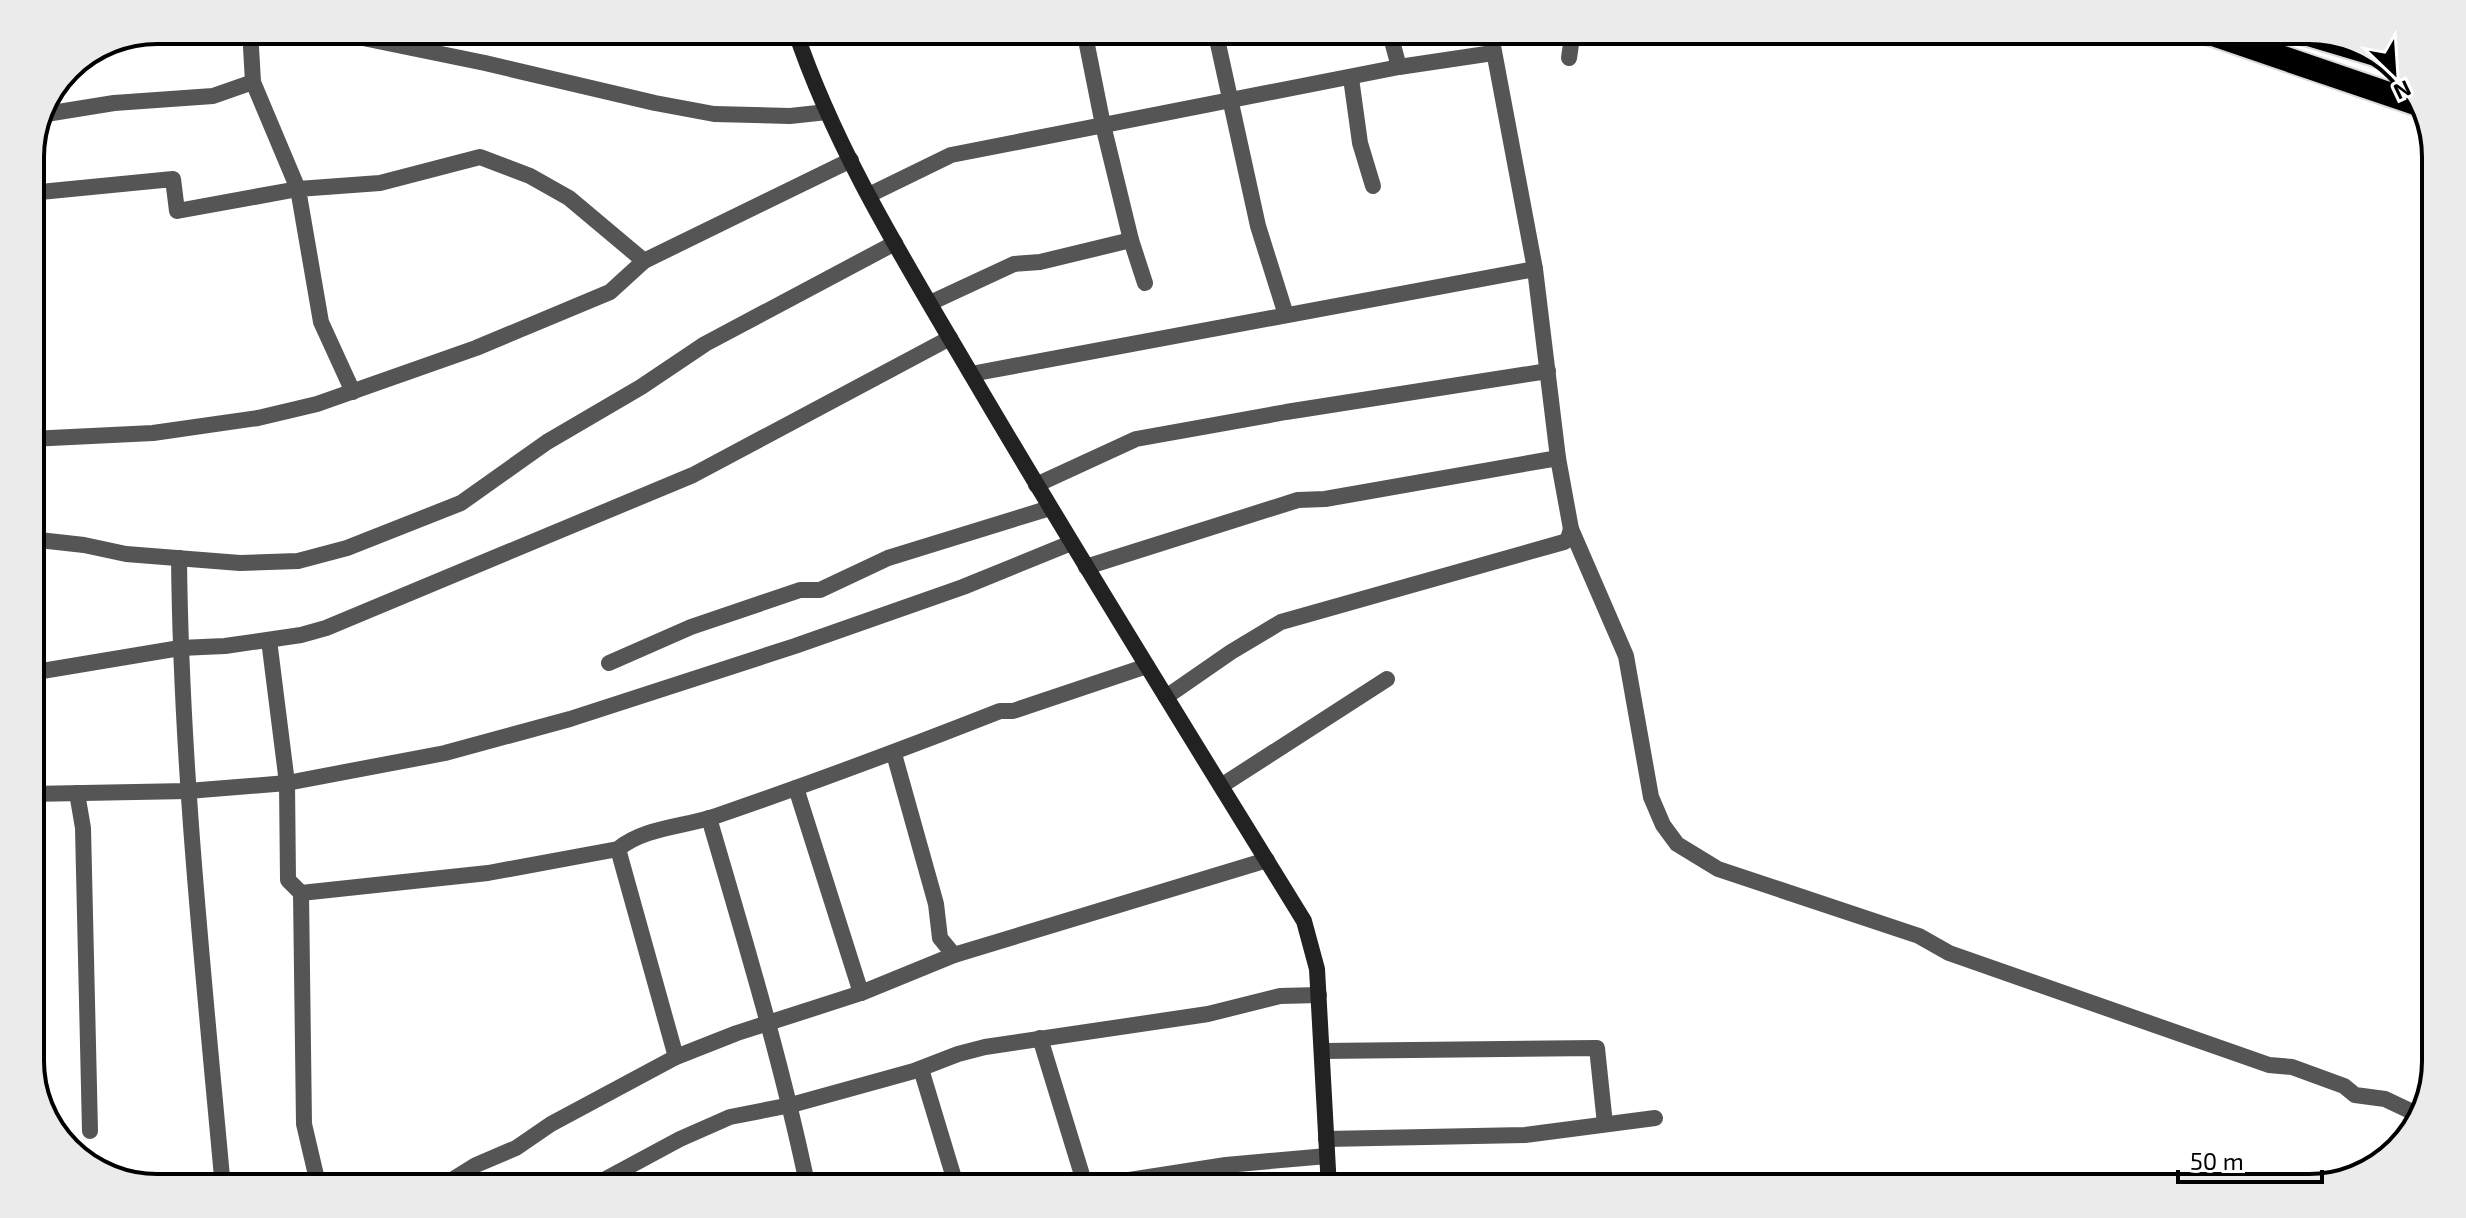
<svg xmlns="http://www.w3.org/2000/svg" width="2466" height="1218" viewBox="0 0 2466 1218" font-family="'Exo 2',sans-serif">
	<rect width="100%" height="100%" fill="#fff"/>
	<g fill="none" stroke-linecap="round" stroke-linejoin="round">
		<g stroke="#dbdbdb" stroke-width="28">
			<g id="highway">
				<polyline points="2201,30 2421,105"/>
				<polyline points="2295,30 2379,55"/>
			</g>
		</g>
		<g stroke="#555" stroke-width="16">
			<polyline points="324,30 485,63 655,103 714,114 790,116 827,112"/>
			<polyline points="1215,30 1258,226 1286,315"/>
			<polyline points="1389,30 1399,67"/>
			<polyline points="1490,30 1535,269 1558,458 1571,529 1626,656 1651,797 1663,825 1677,844 1718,869 1919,936 1949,953 2269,1065 2292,1067 2344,1086 2355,1095 2385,1099 2423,1117"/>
			<polyline points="1569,58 1573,30"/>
			<polyline points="1351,78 1360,143 1373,186"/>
			<polyline points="46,114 114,103 213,96 253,82"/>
			<polyline points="30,193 173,179 177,211 298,189 253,82 250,30"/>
			<polyline points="869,195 951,155 1399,67 1493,53"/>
			<polyline points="1131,240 1145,283"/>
			<polyline points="930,303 1014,264 1040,262 1131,240 1103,125 1084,30"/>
			<polyline points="971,374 1535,269"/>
			<polyline points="353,392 321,322 298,189 380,183 480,157 530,176 569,198 644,261"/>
			<polyline points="30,439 153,433 258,418 317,404 476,348 610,292 644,261 851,160"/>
			<polyline points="1036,485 1136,439 1286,412 1548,371"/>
			<polyline points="30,539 84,545 126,554 240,563 298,561 347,548 461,503 547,442 641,387 705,344 895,243"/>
			<path d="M179 558C181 768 204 978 223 1188"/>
			<polyline points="1086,567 1298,500 1325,499 1558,458"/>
			<path d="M269 640 287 783 288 880 301 893 488 873 618 849C645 827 684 827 716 816 812 783 906 748 1000 711H1013L1147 666"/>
			<polyline points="609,663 691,627 800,590 820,590 888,558 1050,508"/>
			<polyline points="30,673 180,648 225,646 301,635 326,628 693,475 950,338"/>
			<polyline points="1166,697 1231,652 1281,622 1564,542 1568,539 1571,529"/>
			<polyline points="894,754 936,904 940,938 954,955"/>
			<polyline points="1221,786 1387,679"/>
			<polyline points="796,788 861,993"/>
			<polyline points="77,793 83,828 90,1131"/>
			<polyline points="30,794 188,791 287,783 445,753 570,719 795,646 963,587 1071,543"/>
			<path d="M709 818C745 941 782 1063 808 1188"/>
			<polyline points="618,849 676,1057"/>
			<polyline points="301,893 304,1124 319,1188"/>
			<polyline points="1040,1038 1086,1188"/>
			<polyline points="1322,1051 1597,1048 1605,1124"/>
			<polyline points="921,1069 957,1188"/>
			<polyline points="1326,1139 1525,1135 1655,1118"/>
			<polyline points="439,1188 476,1165 516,1148 551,1124 676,1057 737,1033 861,993 954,955 1267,860"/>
			<polyline points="589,1188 680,1139 730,1117 791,1105 914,1071 958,1054 985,1047 1208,1014 1280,996 1319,995"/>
			<polyline points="1078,1188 1226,1165 1327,1156"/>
		</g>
		<path stroke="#222" stroke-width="16" d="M795 30C836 152 906 263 971 374 1079 558 1192 739 1304 921L1317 969 1329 1188"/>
		<use href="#highway" stroke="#000" stroke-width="24"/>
	</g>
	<path d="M0 0H2466V1218H0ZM157 44H2309A113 113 0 0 1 2422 157V1061A113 113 0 0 1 2309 1174H157A113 113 0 0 1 44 1061V157A113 113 0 0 1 157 44Z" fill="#ebebeb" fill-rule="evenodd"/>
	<path fill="none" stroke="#000" stroke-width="4" d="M157 44H2309A113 113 0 0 1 2422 157V1061A113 113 0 0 1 2309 1174H157A113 113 0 0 1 44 1061V157A113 113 0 0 1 157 44Z"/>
	<g transform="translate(2394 72) rotate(155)" stroke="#ffffff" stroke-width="6" paint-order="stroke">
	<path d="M0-6L14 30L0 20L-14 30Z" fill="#000000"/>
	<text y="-12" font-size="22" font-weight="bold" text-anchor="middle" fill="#000000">N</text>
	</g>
	<path d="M2178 1170v12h144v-12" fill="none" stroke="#000000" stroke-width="4"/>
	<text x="2190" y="1170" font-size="24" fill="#000000" stroke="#ffffff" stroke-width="6" paint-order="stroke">50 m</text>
</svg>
